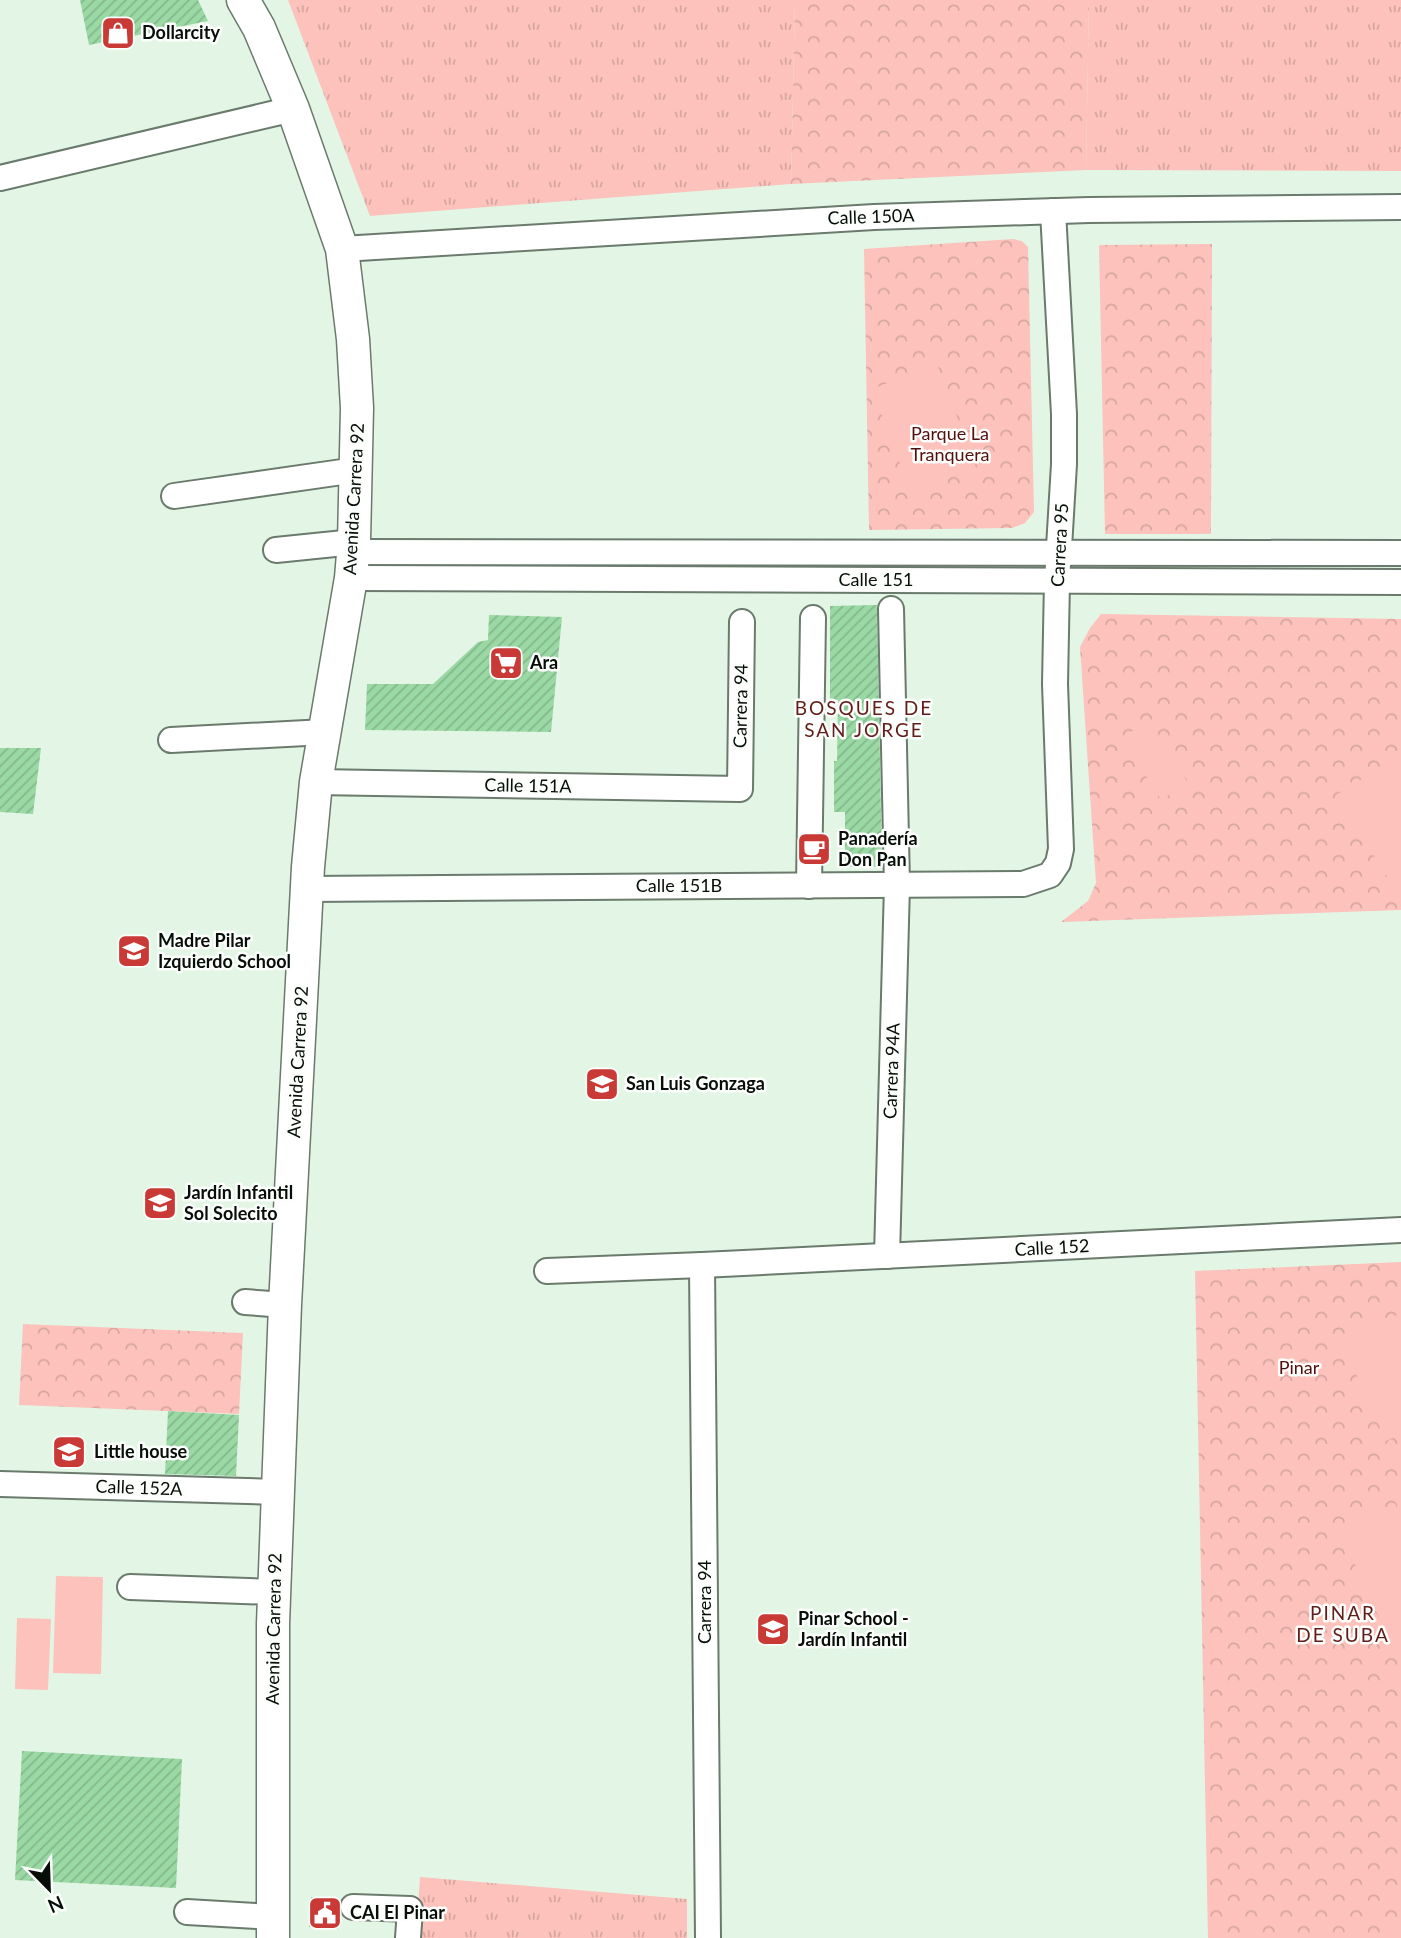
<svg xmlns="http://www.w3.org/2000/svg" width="1401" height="1938" viewBox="0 0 1401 1938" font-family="Lato,sans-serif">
	<defs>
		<pattern id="grass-tufts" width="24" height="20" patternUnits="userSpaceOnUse" patternTransform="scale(1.75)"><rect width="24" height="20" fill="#fcc2bb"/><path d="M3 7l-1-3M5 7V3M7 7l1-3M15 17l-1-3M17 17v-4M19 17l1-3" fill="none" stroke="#d6a69f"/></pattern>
		<pattern id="park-crowns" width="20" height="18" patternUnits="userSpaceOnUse" patternTransform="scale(1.75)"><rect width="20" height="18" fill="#fcc2bb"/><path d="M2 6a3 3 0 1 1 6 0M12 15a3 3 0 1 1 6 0" fill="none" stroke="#d6a69f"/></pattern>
		<pattern id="building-hatch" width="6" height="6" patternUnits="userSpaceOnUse" patternTransform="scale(1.75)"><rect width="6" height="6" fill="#9ad8a4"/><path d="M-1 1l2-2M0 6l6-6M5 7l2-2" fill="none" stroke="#83b88c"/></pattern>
	</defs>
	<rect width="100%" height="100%" fill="#e3f6e5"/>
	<g fill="url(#grass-tufts)">
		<polygon points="288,0 795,0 791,184 370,216"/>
		<polygon points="1089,0 1401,0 1401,171 1086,170"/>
		<polygon points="420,1877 687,1899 687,1938 416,1938"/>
	</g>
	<g fill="url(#park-crowns)">
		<polygon points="795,0 1089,0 1086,170 791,184"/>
		<polygon points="1013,239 1022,241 1028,247 1034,512 1025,523 1012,528 869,530 864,249"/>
		<polygon points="1212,244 1211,534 1105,534 1099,245"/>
		<polygon points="1101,614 1401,619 1401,910 1061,922 1088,901 1096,883 1080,647 1090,628"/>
		<polygon points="1401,1262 1401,1938 1208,1938 1195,1271"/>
		<polygon points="23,1324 243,1333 239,1414 19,1405"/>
	</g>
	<g fill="#fcc2bb">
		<polygon points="937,364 976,467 911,492 872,389"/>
		<polygon points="1149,720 1188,783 1161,800 1122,738"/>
		<polygon points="1397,757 1401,764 1401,879 1392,885 1336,795"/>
		<polygon points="1401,1313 1401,1434 1386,1441 1341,1340"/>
		<polygon points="1395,1503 1401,1516 1401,1643 1392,1647 1339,1528"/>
		<polygon points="56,1576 103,1577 101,1674 53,1673"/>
		<polygon points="17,1618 51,1619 48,1690 15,1689"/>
	</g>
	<g fill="url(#building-hatch)">
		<polygon points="80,0 198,0 208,21 89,45"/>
		<polygon points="877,605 882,867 845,867 845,812 834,812 834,761 837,761 838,700 830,700 830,606"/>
		<polygon points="489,615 562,617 551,732 365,730 367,684 433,684 478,642 488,640"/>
		<polygon points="0,748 41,748 33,814 0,812"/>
		<polygon points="168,1411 239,1415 236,1476 165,1474"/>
		<polygon points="22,1751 182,1759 176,1888 15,1880"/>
		<polygon points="311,1897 340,1899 338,1929 309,1927"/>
	</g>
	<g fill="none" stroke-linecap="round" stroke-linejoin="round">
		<g stroke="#6a7a6c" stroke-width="28">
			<g id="minor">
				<polyline points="0,178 293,109"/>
				<polyline points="342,249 874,217 1089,210 1401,207"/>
				<polyline points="174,496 356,470"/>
				<polyline points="276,550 354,542"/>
				<polyline points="353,552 1401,553"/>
				<polyline points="351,578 1401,582"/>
				<polyline points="171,740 325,732"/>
				<polyline points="316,782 740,789 742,622"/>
				<polyline points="809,886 813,618"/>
				<polyline points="307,889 1023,884 1050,875 1058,863 1061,849 1055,684 1057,581 1064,464 1064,414 1053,211"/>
				<polyline points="887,1256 897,885 891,609"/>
				<polyline points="702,1265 708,1938"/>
				<polyline points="547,1271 702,1265 1401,1230"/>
				<polyline points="245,1302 285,1305"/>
				<polyline points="0,1484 278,1492"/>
				<polyline points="130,1587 274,1592"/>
				<polyline points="353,1907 410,1909 408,1938"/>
				<polyline points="187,1912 273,1917"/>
			</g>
		</g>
		<g stroke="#6a7a6c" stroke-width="35">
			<polyline id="major" points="243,0 259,28 293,109 342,249 353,339 357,408 354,542 351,578 316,782 308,867 285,1305 273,1624 273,1938"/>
		</g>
		<use href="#minor" stroke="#fff" stroke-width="24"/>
		<use href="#major" stroke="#fff" stroke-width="32"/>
	</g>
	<defs>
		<g id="shop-square" transform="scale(1.75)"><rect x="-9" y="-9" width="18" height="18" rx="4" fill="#c93a36" stroke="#fbfefb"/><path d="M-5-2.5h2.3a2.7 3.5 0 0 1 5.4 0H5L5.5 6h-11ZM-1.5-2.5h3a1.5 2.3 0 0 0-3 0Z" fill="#fff"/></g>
		<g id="supermarket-square" transform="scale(1.75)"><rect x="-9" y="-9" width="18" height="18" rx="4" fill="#c93a36" stroke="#fbfefb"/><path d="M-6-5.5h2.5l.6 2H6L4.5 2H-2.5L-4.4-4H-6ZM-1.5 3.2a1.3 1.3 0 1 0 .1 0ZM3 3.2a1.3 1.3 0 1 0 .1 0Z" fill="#fff"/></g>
		<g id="cafe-square" transform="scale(1.75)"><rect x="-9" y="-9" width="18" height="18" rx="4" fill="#c93a36" stroke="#fbfefb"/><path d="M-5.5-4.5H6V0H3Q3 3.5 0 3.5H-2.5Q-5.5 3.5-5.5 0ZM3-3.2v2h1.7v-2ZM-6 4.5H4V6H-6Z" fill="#fff"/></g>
		<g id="school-square" transform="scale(1.75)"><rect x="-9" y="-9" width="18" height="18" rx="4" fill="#c93a36" stroke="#fbfefb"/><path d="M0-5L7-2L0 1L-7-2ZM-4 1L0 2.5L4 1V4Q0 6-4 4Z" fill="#fff"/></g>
		<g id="civic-square" transform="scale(1.75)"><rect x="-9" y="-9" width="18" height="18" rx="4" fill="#c93a36" stroke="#fbfefb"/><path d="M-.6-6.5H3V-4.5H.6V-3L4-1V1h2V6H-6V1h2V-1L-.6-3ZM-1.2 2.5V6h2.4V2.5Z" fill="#fff"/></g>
	</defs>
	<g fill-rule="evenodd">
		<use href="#shop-square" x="118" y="33"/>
		<use href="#supermarket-square" x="506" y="663"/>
		<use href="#cafe-square" x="814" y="849"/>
		<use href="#school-square" x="134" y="951"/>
		<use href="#school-square" x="602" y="1084"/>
		<use href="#school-square" x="160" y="1203"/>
		<use href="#school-square" x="69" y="1452"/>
		<use href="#school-square" x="773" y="1629"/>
		<use href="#civic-square" x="325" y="1913"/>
	</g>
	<g text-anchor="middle" stroke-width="5" stroke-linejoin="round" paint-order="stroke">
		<g font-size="18" font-weight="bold" fill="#070d08" stroke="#fbfefb" text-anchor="start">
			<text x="142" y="39">Dollarcity</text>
			<text x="530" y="669">Ara</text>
			<text x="838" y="845">Panadería<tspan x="838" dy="21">Don Pan</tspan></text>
			<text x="158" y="947">Madre Pilar<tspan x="158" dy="21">Izquierdo School</tspan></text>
			<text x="626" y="1090">San Luis Gonzaga</text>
			<text x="184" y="1199">Jardín Infantil<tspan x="184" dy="21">Sol Solecito</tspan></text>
			<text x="94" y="1458">Little house</text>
			<text x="798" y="1625">Pinar School -<tspan x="798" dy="21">Jardín Infantil</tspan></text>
			<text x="350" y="1919">CAI El Pinar</text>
		</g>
		<g font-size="18" fill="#070d08" stroke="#fbfefb">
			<text transform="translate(871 217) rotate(-2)" y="6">Calle 150A</text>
			<text transform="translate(354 499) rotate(-87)" y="6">Avenida Carrera 92</text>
			<text transform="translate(1060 545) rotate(-87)" y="6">Carrera 95</text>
			<text x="876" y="586">Calle 151</text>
			<text transform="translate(741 706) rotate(-89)" y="6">Carrera 94</text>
			<text transform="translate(528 786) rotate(1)" y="6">Calle 151A</text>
			<text x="679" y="892">Calle 151B</text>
			<text transform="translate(298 1062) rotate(-87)" y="6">Avenida Carrera 92</text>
			<text transform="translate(892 1071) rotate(-88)" y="6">Carrera 94A</text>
			<text transform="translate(1052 1248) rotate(-3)" y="6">Calle 152</text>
			<text transform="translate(139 1488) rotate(2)" y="6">Calle 152A</text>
			<text transform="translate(705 1602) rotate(-90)" y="6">Carrera 94</text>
			<text transform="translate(274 1629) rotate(-89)" y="6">Avenida Carrera 92</text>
		</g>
		<g font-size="18" fill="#540e0e" stroke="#fbfefb">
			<text x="950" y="440">Parque La<tspan x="950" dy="21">Tranquera</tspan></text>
			<text x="1299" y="1374">Pinar</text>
		</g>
		<g font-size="19" letter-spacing="2" fill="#611d1a" stroke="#fbfefb">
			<text x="864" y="715">BOSQUES DE<tspan x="864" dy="22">SAN JORGE</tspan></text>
			<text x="1343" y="1620">PINAR<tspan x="1343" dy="22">DE SUBA</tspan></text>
		</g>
	</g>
	<g transform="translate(49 1889) rotate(157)" stroke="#fbfefb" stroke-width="5" paint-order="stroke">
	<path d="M0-5L12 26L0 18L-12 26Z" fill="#070d08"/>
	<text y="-10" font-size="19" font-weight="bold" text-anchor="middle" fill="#070d08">N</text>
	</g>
</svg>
